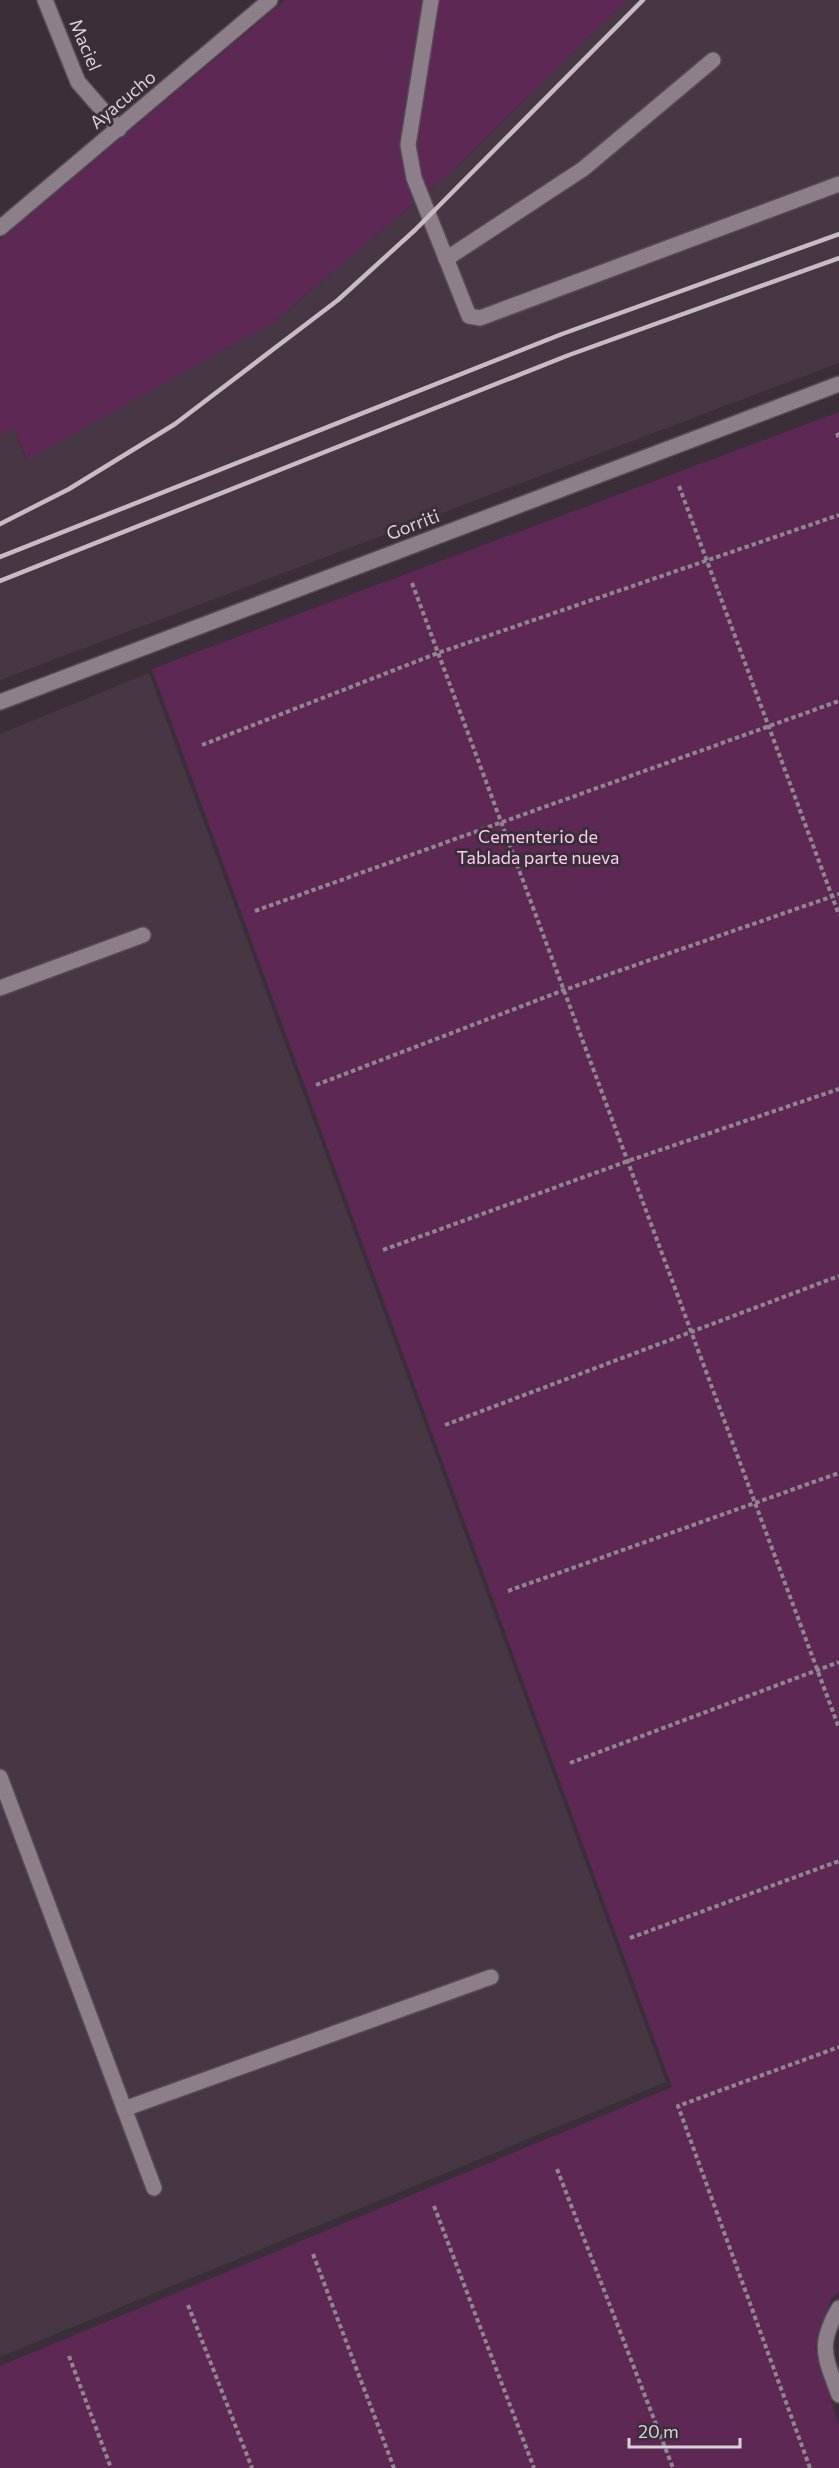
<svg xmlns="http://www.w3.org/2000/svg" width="839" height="2468" viewBox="0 0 839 2468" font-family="Commissioner,sans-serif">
	<rect width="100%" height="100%" fill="#3a2f38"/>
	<g fill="#473744">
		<polygon points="627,0 839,0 839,363 0,680 0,437 14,427 26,460 274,322 452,171"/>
		<polygon points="149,673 666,2082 0,2357 0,734"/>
	</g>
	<g fill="#5d2954">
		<polygon points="285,0 627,0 452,171 274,322 27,460 14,427 0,437 0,240"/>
		<polygon points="839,412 839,2291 831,2299 815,2348 839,2426 839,2468 0,2468 0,2366 672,2087 152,669"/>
	</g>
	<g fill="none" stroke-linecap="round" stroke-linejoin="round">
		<g stroke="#554b53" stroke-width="18">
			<g id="lane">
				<polyline points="431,0 408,145 414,178 469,316 480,318 839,184"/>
				<polyline points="446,259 583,169 713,60"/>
				<polyline points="0,988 143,935"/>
				<polyline points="0,1777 154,2188"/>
				<polyline points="124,2109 491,1977"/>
				<path d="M839 2308C817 2345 825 2357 839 2395"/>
			</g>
		</g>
		<g stroke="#554b53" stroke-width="18">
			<g id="street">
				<polyline points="45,0 78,82 119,129"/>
				<polyline points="0,228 270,0"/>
				<polyline points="0,702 839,384"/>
			</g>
		</g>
		<g stroke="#90878e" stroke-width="4" stroke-dasharray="4.5 3" stroke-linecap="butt">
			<polyline points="837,433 839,439"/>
			<polyline points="679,486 839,915"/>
			<polyline points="412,583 839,1728"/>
			<polyline points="202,745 438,653 839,515"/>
			<polyline points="255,911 839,701"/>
			<polyline points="316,1085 564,990 839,894"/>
			<polyline points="383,1250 628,1161 839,1089"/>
			<polyline points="445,1425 839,1276"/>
			<polyline points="508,1591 839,1473"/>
			<polyline points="570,1763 839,1662"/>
			<polyline points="630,1938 839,1861"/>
			<polyline points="557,2169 673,2468"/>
			<polyline points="434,2206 534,2468"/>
			<polyline points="313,2254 394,2468"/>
			<polyline points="188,2305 252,2468"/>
			<polyline points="69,2356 111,2468"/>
			<polyline points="810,2468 678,2106 839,2047"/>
		</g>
		<use href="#lane" stroke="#8c7f89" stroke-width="15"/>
		<use href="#street" stroke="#8c7f89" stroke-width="15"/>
		<g stroke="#c5bdc3" stroke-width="4.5">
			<polyline points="0,524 69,489 175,424 338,300 415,230 643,0"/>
			<polyline points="0,557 562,334 839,234"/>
			<polyline points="0,581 569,355 839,258"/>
		</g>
	</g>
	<g text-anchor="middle" stroke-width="6" stroke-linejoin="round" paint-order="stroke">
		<g font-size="18" fill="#d9d2d7" stroke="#3a2f38">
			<text transform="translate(85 45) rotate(67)" y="6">Maciel</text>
			<text transform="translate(123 100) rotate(-40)" y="6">Ayacucho</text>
			<text transform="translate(413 525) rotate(-21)" y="6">Gorriti</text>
		</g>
		<g font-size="18" fill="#fbc8f0" stroke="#3a2f38">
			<text x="538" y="843">Cementerio de<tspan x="538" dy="21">Tablada parte nueva</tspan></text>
		</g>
	</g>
	<path d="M629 2438v9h111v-9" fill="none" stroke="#d9d2d7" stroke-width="3"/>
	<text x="638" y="2438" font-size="18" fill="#d9d2d7" stroke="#3a2f38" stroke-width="4.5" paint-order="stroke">20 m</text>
</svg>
